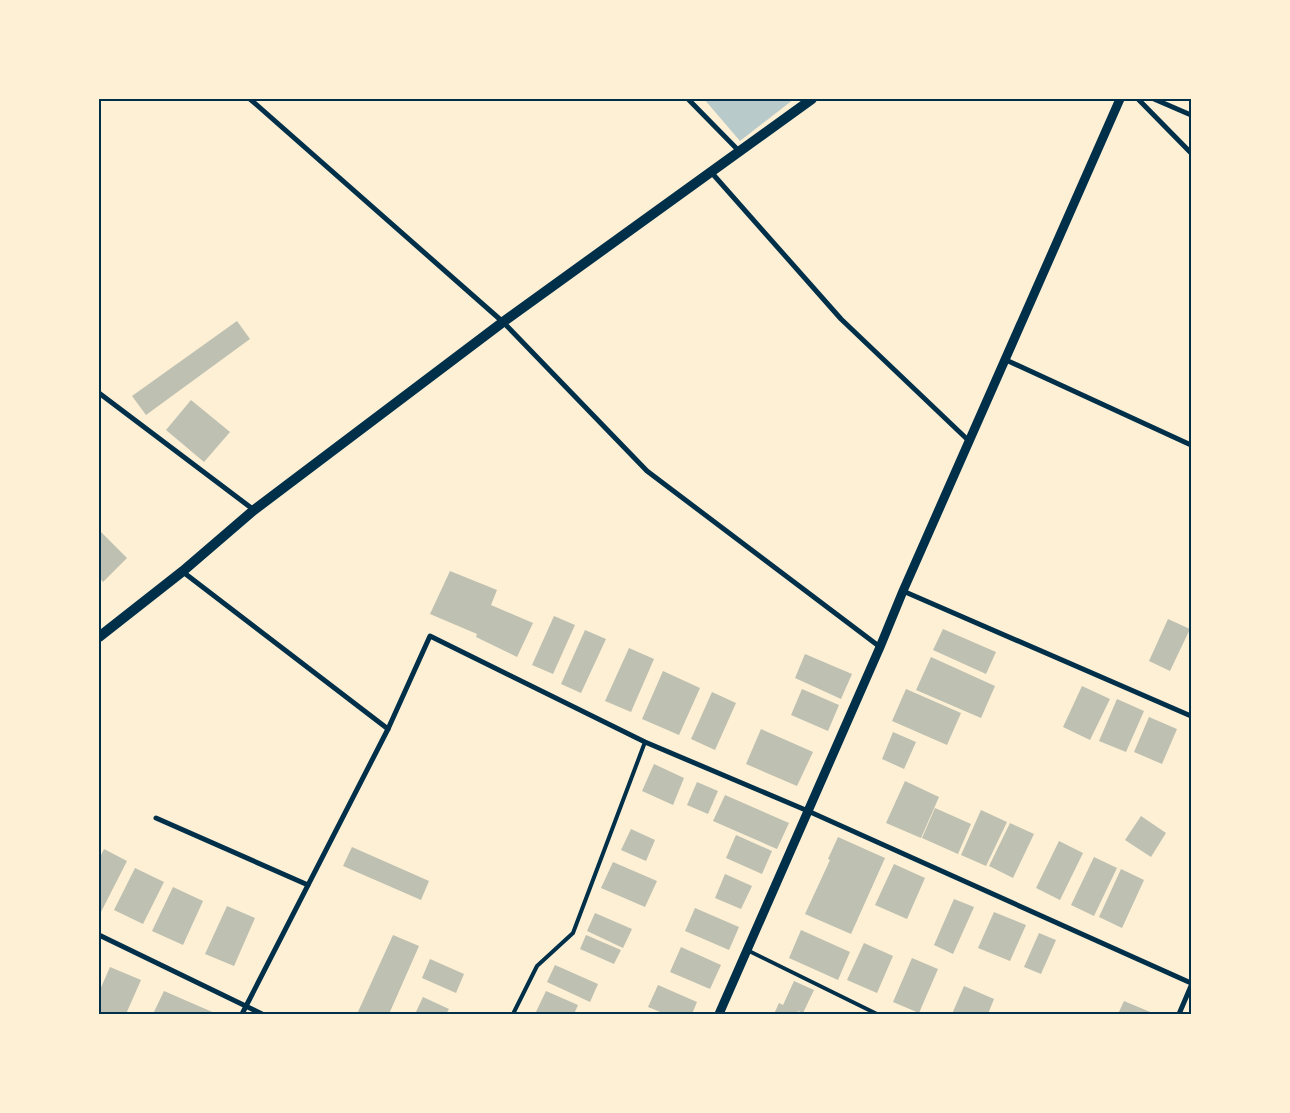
<svg xmlns="http://www.w3.org/2000/svg" width="1290" height="1113" viewBox="0 0 1290 1113" font-family="'Asap Condensed',sans-serif">
	<rect width="100%" height="100%" fill="#fdf0d5"/>
	<polygon fill="#b9caca" points="704,99 794,99 740,141"/>
	<g fill="#bec0b2">
		<polygon points="237,321 250,339 146,415 132,396"/>
		<polygon points="191,400 230,432 204,462 166,430"/>
		<polygon points="99,530 127,558 103,582 99,577"/>
		<polygon points="450,571 497,590 491,605 533,623 517,657 476,637 477,634 430,614"/>
		<polygon points="554,616 575,625 553,674 532,665"/>
		<polygon points="1168,619 1190,629 1170,671 1149,661"/>
		<polygon points="943,629 996,652 986,674 933,650"/>
		<polygon points="585,630 606,639 581,693 561,684"/>
		<polygon points="629,648 654,659 631,712 605,701"/>
		<polygon points="805,654 852,674 841,699 795,678"/>
		<polygon points="931,657 995,686 981,718 916,690"/>
		<polygon points="663,671 700,688 679,735 642,719"/>
		<polygon points="1082,686 1110,699 1090,740 1063,727"/>
		<polygon points="802,689 839,705 828,731 791,715"/>
		<polygon points="906,689 961,713 947,745 892,721"/>
		<polygon points="712,692 736,703 715,750 691,739"/>
		<polygon points="1117,699 1144,711 1126,752 1099,741"/>
		<polygon points="1149,717 1177,729 1162,764 1134,752"/>
		<polygon points="761,729 813,752 797,786 746,764"/>
		<polygon points="893,732 916,742 904,769 882,759"/>
		<polygon points="654,764 684,778 673,805 642,791"/>
		<polygon points="905,781 939,797 921,838 886,823"/>
		<polygon points="697,782 718,791 708,814 687,805"/>
		<polygon points="725,795 789,823 777,849 713,821"/>
		<polygon points="935,808 971,824 958,854 922,838"/>
		<polygon points="981,810 1007,822 986,866 961,855"/>
		<polygon points="1141,816 1166,833 1151,857 1125,840"/>
		<polygon points="1010,823 1034,834 1013,878 989,866"/>
		<polygon points="631,829 655,840 646,861 621,850"/>
		<polygon points="736,835 772,851 762,874 726,858"/>
		<polygon points="838,837 885,858 851,934 805,914 830,860 828,859"/>
		<polygon points="1059,841 1083,853 1060,900 1036,888"/>
		<polygon points="352,847 429,881 421,900 343,866"/>
		<polygon points="104,849 127,861 101,912 99,910 99,859"/>
		<polygon points="1094,857 1117,868 1094,916 1071,905"/>
		<polygon points="613,862 657,881 645,907 601,888"/>
		<polygon points="894,864 925,878 907,919 875,905"/>
		<polygon points="135,868 164,882 143,924 114,910"/>
		<polygon points="1121,869 1144,880 1122,928 1099,917"/>
		<polygon points="725,874 752,886 741,909 715,898"/>
		<polygon points="173,887 203,901 183,945 152,931"/>
		<polygon points="954,899 974,907 953,954 934,945"/>
		<polygon points="227,906 255,918 234,966 205,954"/>
		<polygon points="695,908 739,927 729,950 685,931"/>
		<polygon points="994,912 1026,925 1010,961 978,948"/>
		<polygon points="595,913 632,929 623,948 587,931"/>
		<polygon points="801,930 850,952 838,980 789,958"/>
		<polygon points="1039,933 1056,940 1041,974 1024,967"/>
		<polygon points="393,935 419,946 389,1014 357,1014"/>
		<polygon points="586,935 621,950 614,964 580,949"/>
		<polygon points="864,943 893,956 877,993 847,980"/>
		<polygon points="681,947 721,965 710,989 670,972"/>
		<polygon points="912,958 938,969 919,1013 893,1002"/>
		<polygon points="430,959 464,974 456,993 422,978"/>
		<polygon points="555,965 598,984 590,1002 547,982"/>
		<polygon points="110,967 141,980 126,1014 99,1014 99,992"/>
		<polygon points="794,981 814,990 803,1013 798,1011 797,1014 774,1014 779,1003 783,1005"/>
		<polygon points="658,985 697,1002 692,1014 665,1014 648,1007"/>
		<polygon points="964,986 994,999 988,1014 952,1014"/>
		<polygon points="164,991 217,1014 153,1014"/>
		<polygon points="546,991 578,1005 574,1014 535,1014"/>
		<polygon points="423,997 449,1009 446,1014 415,1014"/>
		<polygon points="1124,1001 1155,1014 1118,1014"/>
	</g>
	<g fill="none" stroke-linecap="round" stroke-linejoin="round">
		<g stroke="#003049" stroke-width="4">
			<polyline points="747,950 877,1014"/>
			<polyline points="513,1014 537,966 573,933 645,742"/>
		</g>
		<g stroke="#003049" stroke-width="5">
			<polyline points="250,99 503,322 647,471 880,647"/>
			<polyline points="688,99 739,151"/>
			<polyline points="1138,99 1191,153"/>
			<polyline points="1154,99 1191,115"/>
			<polyline points="711,172 841,319 969,441"/>
			<polyline points="1006,360 1191,445"/>
			<polyline points="99,393 254,510"/>
			<polyline points="183,572 388,729"/>
			<polyline points="903,591 1191,716"/>
			<polyline points="156,818 308,885"/>
			<polyline points="99,935 262,1014"/>
			<polyline points="242,1014 388,729 430,636 645,742 808,811 1191,983"/>
			<polyline points="1179,1014 1191,986"/>
		</g>
		<polyline stroke="#003049" stroke-width="9" points="719,1014 880,647 903,591 1120,99"/>
		<polyline stroke="#003049" stroke-width="10" points="99,637 183,571 254,510 503,322 812,99"/>
	</g>
	<rect width="1290" height="1113" fill="none" stroke="#fdf0d5" stroke-width="200"/>
	<rect x="100" y="100" width="1090" height="913" fill="none" stroke="#003049" stroke-width="2"/>
</svg>
